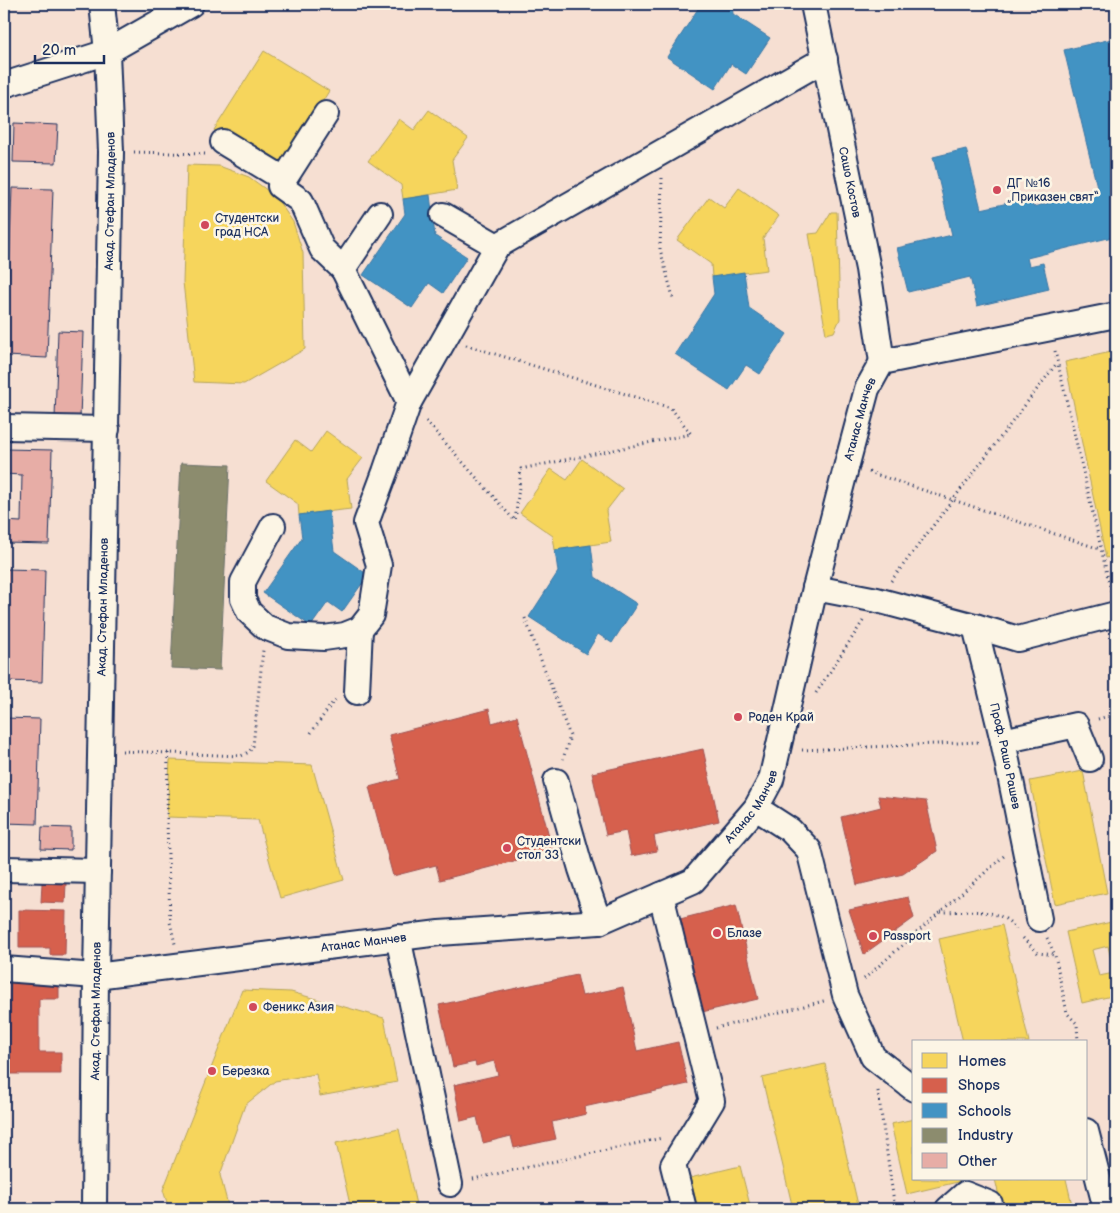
<svg xmlns="http://www.w3.org/2000/svg" width="1120" height="1213" viewBox="0 0 1120 1213" font-family="'Balsamiq Sans',sans-serif">
	<rect width="100%" height="100%" fill="#f6dfd2"/>
	<filter id="ink" filterUnits="userSpaceOnUse"><feTurbulence type="fractalNoise" baseFrequency=".02" numOctaves="2"/><feDisplacementMap in="SourceGraphic" scale="10" xChannelSelector="R" yChannelSelector="G"/><feConvolveMatrix kernelMatrix="1 2 1 2 8 2 1 2 1" color-interpolation-filters="sRGB"/></filter>
	<g filter="url(#ink)">
		<g fill="#f6d55c" stroke="#b4a35d" fill-rule="evenodd">
			<polygon points="264,51 329,91 280,170 214,130"/>
			<polygon points="429,110 468,138 452,160 457,190 403,199 401,185 368,161 399,119 414,130"/>
			<polygon points="187,165 219,166 249,177 275,196 293,222 303,253 305,349 244,384 194,382 183,282"/>
			<polygon points="739,188 779,216 763,238 767,270 712,277 711,264 677,240 709,197 724,208"/>
			<polygon points="831,212 837,212 840,319 834,332 826,334 809,234 818,233"/>
			<polygon points="1116,351 1116,556 1106,558 1065,362"/>
			<polygon points="326,431 363,458 347,479 351,509 299,515 298,504 266,481 295,440 311,452"/>
			<polygon points="582,459 623,489 606,511 611,542 555,550 553,536 520,513 551,469 567,480"/>
			<polygon points="170,760 312,765 344,880 280,898 258,820 167,817"/>
			<polygon points="1083,771 1107,893 1055,904 1030,781"/>
			<path d="M1116 921V995L1082 1003 1066 932ZM1108 946 1114 973 1099 976 1092 950Z"/>
			<polygon points="1002,925 1029,1042 963,1042 939,939"/>
			<polygon points="242,990 291,992 384,1018 397,1082 320,1096 316,1074 275,1081 245,1105 220,1175 229,1209 169,1209 163,1190"/>
			<polygon points="825,1064 859,1209 793,1209 762,1078"/>
			<polygon points="914,1119 914,1179 966,1180 907,1194 891,1124"/>
			<polygon points="399,1129 417,1209 351,1209 336,1143"/>
			<polygon points="740,1166 751,1209 698,1209 690,1178"/>
			<polygon points="995,1179 1066,1179 1073,1209 1002,1209"/>
		</g>
		<g fill="#d6604d" stroke="#9e5152">
			<polygon points="489,709 492,723 517,716 553,851 440,880 436,865 393,876 369,787 400,779 389,735"/>
			<polygon points="703,749 719,821 654,836 657,851 631,856 626,831 606,835 592,773"/>
			<polygon points="878,796 926,801 937,851 903,874 857,885 841,817 881,807"/>
			<polygon points="42,883 66,884 65,903 41,902"/>
			<polygon points="908,897 914,918 864,954 849,910"/>
			<polygon points="736,905 758,999 702,1012 680,919"/>
			<polygon points="19,910 66,911 65,955 50,955 50,948 19,948"/>
			<polygon points="577,975 582,996 623,987 637,1051 678,1042 688,1084 584,1107 586,1114 552,1122 556,1139 514,1148 511,1136 483,1143 477,1117 461,1121 454,1085 498,1075 494,1061 476,1066 475,1062 453,1067 439,1005"/>
			<polygon points="10,979 59,979 59,999 39,999 39,1052 61,1052 61,1074 9,1074"/>
		</g>
		<g fill="#4393c3" stroke="#3775a5">
			<polygon points="701,4 732,4 733,14 770,38 746,74 731,64 715,89 667,57"/>
			<polygon points="1116,38 1116,59 1111,61 1116,84 1116,236 1027,258 1029,266 1043,263 1049,289 977,306 970,277 908,292 897,248 952,235 933,157 966,149 981,209 1031,198 1033,207 1098,191 1064,50"/>
			<polygon points="430,195 435,236 467,257 443,293 429,283 412,308 363,275 405,214 403,199"/>
			<polygon points="744,272 749,308 787,334 760,374 746,365 729,390 675,354 714,294 712,277"/>
			<polygon points="329,511 334,551 368,575 342,612 328,602 311,626 263,593 302,538 299,515"/>
			<polygon points="591,545 595,577 637,604 612,643 598,634 586,654 529,617 558,572 555,550"/>
		</g>
		<polygon fill="#8c8c6e" stroke="#6a7069" points="181,463 230,465 220,670 171,668"/>
		<g fill="#e7ada6" stroke="#1b2f5e">
			<polygon points="14,123 58,125 56,163 13,162"/>
			<polygon points="12,188 53,189 47,358 6,356"/>
			<polygon points="58,331 83,332 80,418 55,418"/>
			<polygon points="4,449 52,450 49,544 4,543 4,521 21,522 22,475 4,474"/>
			<polygon points="4,569 45,570 42,682 4,681"/>
			<polygon points="4,718 40,719 37,824 4,823"/>
			<polygon points="42,827 71,828 71,850 41,849"/>
		</g>
		<g fill="none" stroke-linecap="round" stroke-linejoin="round">
			<g stroke="#1b2f5e" stroke-width="28">
				<g id="minor">
					<path id="s1" d="M813 4 868 269 882 362"/>
					<polyline points="4,85 107,52 191,4"/>
					<polyline points="326,114 280,186 301,201 322,249 343,269"/>
					<polyline points="223,142 284,179"/>
					<polyline points="380,214 343,269 409,402"/>
					<polyline points="443,215 497,246"/>
					<polyline points="4,427 107,429"/>
					<polyline points="273,526 243,582 243,599 249,612 265,627 288,636 324,638 345,635 360,629 371,615 379,565 366,523 385,472 409,402 497,246 825,59"/>
					<path id="s2" d="M815 588 877 600 975 626 1003 741 1039 919"/>
					<polyline points="975,626 1018,639 1116,614"/>
					<polyline points="357,692 360,629"/>
					<polyline points="1003,741 1076,725 1090,759"/>
					<polyline points="556,781 581,869 599,922"/>
					<polyline points="756,808 790,830 809,850 845,995 873,1057 914,1089"/>
					<polyline points="4,869 98,871"/>
					<polyline points="661,895 712,1101 673,1165 684,1209"/>
					<polyline points="398,937 450,1184"/>
					<path id="s3" d="M4 969 96 976 439 933 599 922 693 881 756 808 771 780 815 588 847 464 867 389 882 362 1116 315"/>
					<polyline points="1086,1131 1106,1209"/>
					<path id="s4" d="M94 1209 96 976 111 152 107 52 102 4"/>
					<polyline points="948,1209 965,1194 990,1204 991,1209"/>
				</g>
			</g>
			<g stroke="#1b2f5e" stroke-width="3" stroke-dasharray="1 4" stroke-linecap="butt">
				<polyline points="134,152 205,154"/>
				<polyline points="662,178 660,249 674,301"/>
				<polyline points="466,345 671,408 691,434 521,469 515,522"/>
				<polyline points="1055,351 1111,591"/>
				<polyline points="426,421 515,521"/>
				<polyline points="869,472 1100,549"/>
				<polyline points="891,581 1057,363"/>
				<polyline points="525,618 570,736 563,759"/>
				<polyline points="816,693 863,621"/>
				<polyline points="1098,719 1116,714"/>
				<polyline points="311,733 333,702 336,700"/>
				<polyline points="802,750 980,742"/>
				<polyline points="122,751 241,756 249,752 253,746 263,650"/>
				<polyline points="168,753 167,821 170,922 175,944"/>
				<path d="M941 912C966 912 1000 906 1016 929"/>
				<polyline points="1023,938 1038,953 1055,955"/>
				<polyline points="1047,938 1055,955 1067,1013 1077,1024 1078,1042"/>
				<polyline points="864,979 1004,856"/>
				<polyline points="716,1028 824,1001"/>
				<polyline points="878,1091 895,1209"/>
				<polyline points="473,1179 662,1138"/>
			</g>
			<use href="#minor" stroke="#fcf5e5" stroke-width="24"/>
		</g>
	</g>
	<g fill="#d1495b" stroke="#fcf5e5" stroke-width="2">
		<circle cx="997" cy="190" r="5"/>
		<circle cx="205" cy="225" r="5"/>
		<circle cx="738" cy="717" r="5"/>
		<circle cx="507" cy="848" r="5"/>
		<circle cx="717" cy="933" r="5"/>
		<circle cx="873" cy="936" r="5"/>
		<circle cx="253" cy="1007" r="5"/>
		<circle cx="212" cy="1071" r="5"/>
	</g>
	<g text-anchor="middle" stroke-width="5" stroke-linejoin="round" paint-order="stroke">
		<g font-size="12" fill="#1b2f5e" stroke="#fcf5e5">
			<text dy="4" stroke="none"><textPath href="#s1" startOffset="182">Сашо Костов</textPath></text>
			<text dy="4" stroke="none"><textPath href="#s4" startOffset="1008">Акад. Стефан Младенов</textPath></text>
			<text dy="4" stroke="none"><textPath href="#s3" startOffset="1201">Атанас Манчев</textPath></text>
			<text dy="4" stroke="none"><textPath href="#s4" startOffset="602">Акад. Стефан Младенов</textPath></text>
			<text dy="4" stroke="none"><textPath href="#s2" startOffset="298">Проф. Рашо Рашев</textPath></text>
			<text dy="4" stroke="none"><textPath href="#s3" startOffset="796">Атанас Манчев</textPath></text>
			<text dy="4" stroke="none"><textPath href="#s3" startOffset="362">Атанас Манчев</textPath></text>
			<text dy="4" stroke="none"><textPath href="#s4" startOffset="198">Акад. Стефан Младенов</textPath></text>
		</g>
		<g font-size="12" fill="#1b2f5e" stroke="#fcf5e5" text-anchor="start">
			<text x="1007" y="187">ДГ №16<tspan x="1007" dy="14">„Приказен свят“</tspan></text>
			<text x="215" y="222">Студентски<tspan x="215" dy="14">град НСА</tspan></text>
			<text x="748" y="721">Роден Край</text>
			<text x="517" y="845">Студентски<tspan x="517" dy="14">стол 33</tspan></text>
			<text x="727" y="937">Блазе</text>
			<text x="883" y="940">Passport</text>
			<text x="263" y="1011">Феникс Азия</text>
			<text x="222" y="1075">Березка</text>
		</g>
	</g>
	<rect width="1120" height="1213" fill="none" stroke="#fcf5e5" stroke-width="20"/>
	<rect x="10" y="10" width="1100" height="1193" fill="none" stroke="#1b2f5e" stroke-width="2" filter="url(#ink)"/>
	<rect x="912" y="1040" width="175" height="140" fill="#fcf5e5" stroke="#a2a6af"/>
	<rect x="922" y="1053" width="25" height="15" fill="#f6d55c" stroke="#a2a6af"/>
	<text x="958" y="1066" font-size="15" fill="#1b2f5e">Homes</text>
	<rect x="922" y="1078" width="25" height="15" fill="#d6604d" stroke="#a2a6af"/>
	<text x="958" y="1090" font-size="15" fill="#1b2f5e">Shops</text>
	<rect x="922" y="1103" width="25" height="15" fill="#4393c3" stroke="#a2a6af"/>
	<text x="958" y="1116" font-size="15" fill="#1b2f5e">Schools</text>
	<rect x="922" y="1128" width="25" height="15" fill="#8c8c6e" stroke="#a2a6af"/>
	<text x="958" y="1140" font-size="15" fill="#1b2f5e">Industry</text>
	<rect x="922" y="1153" width="25" height="15" fill="#e7ada6" stroke="#a2a6af"/>
	<text x="958" y="1166" font-size="15" fill="#1b2f5e">Other</text>
	<path d="M35 55v8h69v-8" fill="none" stroke="#1b2f5e" stroke-width="2.5"/>
	<text x="42" y="55" font-size="15" fill="#1b2f5e" stroke="#fcf5e5" stroke-width="4" paint-order="stroke">20 m</text>
</svg>
